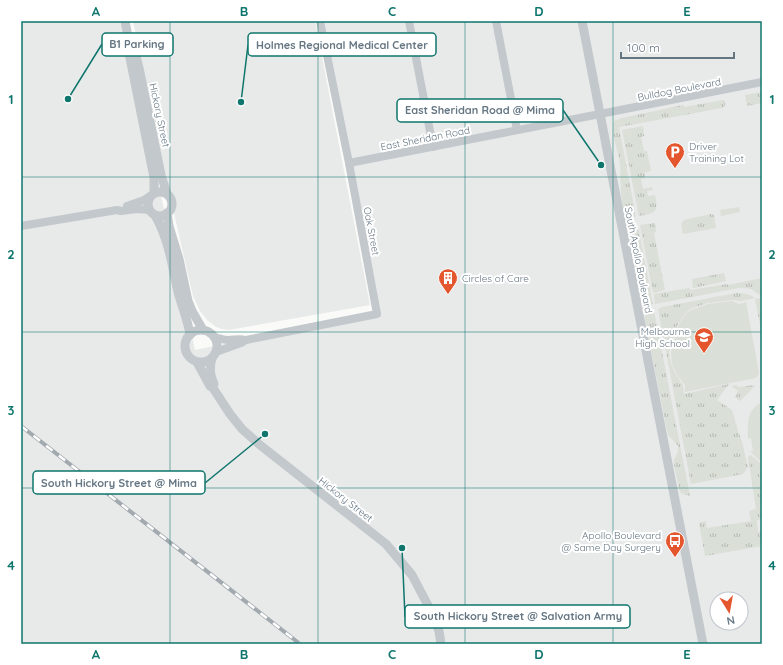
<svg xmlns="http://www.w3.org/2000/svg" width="783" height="665" viewBox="0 0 783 665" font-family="Quicksand,sans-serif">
	<defs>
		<pattern id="grass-tufts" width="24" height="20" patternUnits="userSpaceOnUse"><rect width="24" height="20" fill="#dadfd7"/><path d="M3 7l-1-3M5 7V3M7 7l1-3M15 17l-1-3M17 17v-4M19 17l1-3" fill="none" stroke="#b4b9b4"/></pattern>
	</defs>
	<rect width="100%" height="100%" fill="#fafaf8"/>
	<g fill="#e8e9e9" fill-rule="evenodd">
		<path d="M21 21H127L162 200 195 350 377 313 320 21H762V644H21ZM717 599H741V623H717Z"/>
		<polygon points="133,21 315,21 370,305 229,330 222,329 216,327 207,320 200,311 193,296 167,183"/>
	</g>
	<g fill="url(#grass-tufts)">
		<polygon points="762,92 762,103 747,106 745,95"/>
		<path d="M723 100 725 101C726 105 725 106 722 108L619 127 636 217C631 217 626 214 623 210 622 207 622 203 622 201 620 188 621 176 620 164 619 152 610 132 614 121L622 118 683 105 684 107Z"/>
		<path d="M643 126 644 136 641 137 644 151H647L651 171 645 172V178L641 179 643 189 652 187 653 190 647 191 648 196 655 195C659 213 655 213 639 216L622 130Z"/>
		<polygon points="739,207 740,212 721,216 720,210"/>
		<polygon points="711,214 714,215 716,228 683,234 681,224 684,220"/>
		<polygon points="655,223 656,232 654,233 665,290 653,293 640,225"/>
		<path d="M636 226H638L653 304 643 306 629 234C629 230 633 228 636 226Z"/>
		<polygon points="724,273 726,281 693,288 692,279"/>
		<path d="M762 278V295C757 294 757 293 753 290 749 288 744 288 739 288L655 304 654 294 689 288 691 290 727 284 728 285Z"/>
		<path d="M736 293C744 293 749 294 755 298L741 301 732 300 707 303 690 309 685 314 678 324 669 352 671 364 676 375 683 385 684 394 729 384 717 400 732 410 738 431 742 442 748 467 743 474 691 484 658 309 662 307Z"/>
		<polygon points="762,298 762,335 755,299"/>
		<path d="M649 311H654L690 496 681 493 679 489 674 464V460L678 451V446L669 436 667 431 645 320C645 316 645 313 649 311Z"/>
		<polygon points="737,385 738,387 756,385 740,401 735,397 738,392 737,390 731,386"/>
		<polygon points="751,455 762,465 762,519 757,520 758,532 762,531 762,546 705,556 699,523 706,521 707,528 751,521 749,511 756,509 748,457"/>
	</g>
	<g fill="#dadfd7">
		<polygon points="732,301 739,304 746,302 759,373 756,378 685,392 685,385 677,375 672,364 671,352 679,324 686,314 691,310 708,304"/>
		<path d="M762 402V463L750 451H753L751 438 748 439C748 422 746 411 762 402Z"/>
	</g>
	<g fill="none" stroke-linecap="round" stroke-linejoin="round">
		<g stroke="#c3c8cc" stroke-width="8">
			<polyline points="409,21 433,147"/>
			<polyline points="496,21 517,130"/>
			<polyline points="349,163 600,114 762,82"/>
			<polyline points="127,206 144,200 150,196"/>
			<polyline points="21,226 117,210 121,211 136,209 150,210"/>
			<path d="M214 337C218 338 223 340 228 340 234 340 239 338 245 340"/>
			<polyline points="216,352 241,343 246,340 377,314 349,163 320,21"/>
		</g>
		<g stroke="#c3c8cc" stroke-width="9">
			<polyline points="125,21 129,42 128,48 154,177 154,193"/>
			<polyline points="582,21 703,644"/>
			<polyline points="134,48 139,68 161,175 167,194"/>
			<circle cx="160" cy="204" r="12"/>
			<polyline points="167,213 169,226 179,259 188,301 192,311 203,330"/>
			<path d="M155 215C169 240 172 265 178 292 182 307 188 320 190 335"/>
			<circle cx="201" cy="346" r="16"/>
			<path d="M212 358C209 368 210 375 214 384"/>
			<polyline points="197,362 210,386 213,388 230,414 242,429 260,445 386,544 412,575 432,613 439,631 441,644"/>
		</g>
		<g stroke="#a2aab0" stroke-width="4">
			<polyline id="rail" points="21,426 300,644"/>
		</g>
		<use href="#rail" stroke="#fff" stroke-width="2.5" stroke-dasharray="8" stroke-linecap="butt"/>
	</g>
	<path fill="none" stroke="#0f766e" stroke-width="1" stroke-opacity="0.55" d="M170 21V644M318 21V644M465 21V644M613 21V644M21 177H762M21 332H762M21 488H762"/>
	<defs>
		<g id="parking-pin" transform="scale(1)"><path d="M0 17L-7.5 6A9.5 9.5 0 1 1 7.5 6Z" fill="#e4572e" stroke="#fff"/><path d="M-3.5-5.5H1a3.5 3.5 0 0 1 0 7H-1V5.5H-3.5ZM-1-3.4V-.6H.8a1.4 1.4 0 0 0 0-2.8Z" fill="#fff"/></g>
		<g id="building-pin" transform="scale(1)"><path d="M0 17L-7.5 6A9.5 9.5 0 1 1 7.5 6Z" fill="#e4572e" stroke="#fff"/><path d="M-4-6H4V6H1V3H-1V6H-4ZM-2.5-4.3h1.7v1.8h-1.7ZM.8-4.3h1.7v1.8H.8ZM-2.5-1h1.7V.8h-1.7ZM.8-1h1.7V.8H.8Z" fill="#fff"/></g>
		<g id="school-pin" transform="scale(1)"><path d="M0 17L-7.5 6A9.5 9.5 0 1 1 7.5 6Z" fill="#e4572e" stroke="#fff"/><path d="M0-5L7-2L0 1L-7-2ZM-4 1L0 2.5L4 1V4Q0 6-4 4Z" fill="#fff"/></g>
		<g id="bus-pin" transform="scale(1)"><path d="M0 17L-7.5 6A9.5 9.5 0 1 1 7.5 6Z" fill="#e4572e" stroke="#fff"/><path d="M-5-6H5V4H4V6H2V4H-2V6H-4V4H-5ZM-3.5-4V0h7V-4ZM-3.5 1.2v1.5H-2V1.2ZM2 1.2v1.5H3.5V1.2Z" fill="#fff"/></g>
	</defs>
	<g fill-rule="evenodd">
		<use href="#parking-pin" x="675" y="152"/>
		<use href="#building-pin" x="448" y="278"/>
		<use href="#school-pin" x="704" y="337"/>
		<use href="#bus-pin" x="675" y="541"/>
	</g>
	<g text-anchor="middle" stroke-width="4" stroke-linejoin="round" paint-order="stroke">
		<g font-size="10" fill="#657683" stroke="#fff">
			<text transform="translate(679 89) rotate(-11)" y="4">Bulldog Boulevard</text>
			<text transform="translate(160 115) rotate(78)" y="4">Hickory Street</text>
			<text transform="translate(425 138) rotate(-11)" y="4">East Sheridan Road</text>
			<text transform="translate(372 231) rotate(79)" y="4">Oak Street</text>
			<text transform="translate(639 260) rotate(79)" y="4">South Apollo Boulevard</text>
			<text transform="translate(346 499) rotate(38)" y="4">Hickory Street</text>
		</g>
		<g font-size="10" fill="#657683" stroke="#fff" text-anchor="start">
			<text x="689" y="150">Driver<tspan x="689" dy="12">Training Lot</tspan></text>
			<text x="462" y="282">Circles of Care</text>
			<text x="690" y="335" text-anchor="end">Melbourne<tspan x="690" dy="12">High School</tspan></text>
			<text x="661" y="539" text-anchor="end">Apollo Boulevard<tspan x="661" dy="12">@ Same Day Surgery</tspan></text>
		</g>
	</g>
	<path fill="none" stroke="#0f766e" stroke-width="1.5" d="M68 99L102 44M241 102L248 45M601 165L563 110M265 434L205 483M402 548L405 617"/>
	<g fill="#0f766e" stroke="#fff" stroke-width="1.5">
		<circle cx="68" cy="99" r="4"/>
		<circle cx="241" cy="102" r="4"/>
		<circle cx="601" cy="165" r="4"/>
		<circle cx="265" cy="434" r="4"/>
		<circle cx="402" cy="548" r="4"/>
	</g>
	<g fill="#fff" stroke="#0f766e" stroke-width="1.5">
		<rect x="102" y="33" width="71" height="23" rx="4"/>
		<rect x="248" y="33" width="188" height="23" rx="4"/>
		<rect x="397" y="99" width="166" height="23" rx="4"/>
		<rect x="33" y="471" width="172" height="23" rx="4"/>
		<rect x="405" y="605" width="225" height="23" rx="4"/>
	</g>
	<g font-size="11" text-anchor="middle" font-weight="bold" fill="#657683">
		<text x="137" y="48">B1 Parking</text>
		<text x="342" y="49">Holmes Regional Medical Center</text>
		<text x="480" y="114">East Sheridan Road @ Mima</text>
		<text x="119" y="487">South Hickory Street @ Mima</text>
		<text x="518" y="620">South Hickory Street @ Salvation Army</text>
	</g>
	<rect width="783" height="665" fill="none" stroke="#ffffff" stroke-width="44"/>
	<g transform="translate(729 611) rotate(169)"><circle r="19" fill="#ffffff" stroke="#c1c8cd"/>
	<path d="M0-3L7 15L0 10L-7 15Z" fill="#e4572e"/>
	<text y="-6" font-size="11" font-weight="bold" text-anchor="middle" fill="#657683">N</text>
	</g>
	<path d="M621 52v6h113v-6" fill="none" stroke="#657683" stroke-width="2"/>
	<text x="627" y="52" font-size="12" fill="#657683" stroke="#ffffff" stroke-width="3" paint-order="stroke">100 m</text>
	<rect x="22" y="22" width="739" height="621" fill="none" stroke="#0f766e" stroke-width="1.5"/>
	<g font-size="13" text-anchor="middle" font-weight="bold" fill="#0f766e">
		<text x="96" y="16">A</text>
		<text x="244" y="16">B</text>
		<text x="392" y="16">C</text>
		<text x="539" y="16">D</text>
		<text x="687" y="16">E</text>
		<text x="11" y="104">1</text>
		<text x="772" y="104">1</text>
		<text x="11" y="259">2</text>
		<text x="772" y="259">2</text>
		<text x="11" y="415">3</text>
		<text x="772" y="415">3</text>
		<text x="11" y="570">4</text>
		<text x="772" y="570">4</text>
		<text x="96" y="659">A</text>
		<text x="244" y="659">B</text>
		<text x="392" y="659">C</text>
		<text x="539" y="659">D</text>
		<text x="687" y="659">E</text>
	</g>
</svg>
